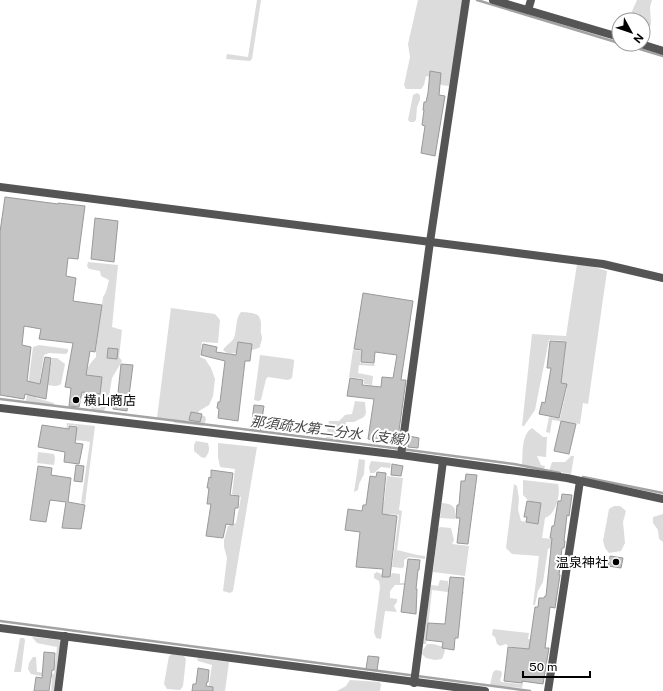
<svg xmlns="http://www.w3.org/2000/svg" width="663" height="691" viewBox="0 0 663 691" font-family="'Public Sans','Noto Sans JP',sans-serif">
	<rect width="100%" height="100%" fill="#fff"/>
	<g fill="#dcdcdc">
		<polygon points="257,0 261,0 252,59 250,61 226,59 227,54 248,57"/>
		<polygon points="418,0 465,0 449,86 441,85 437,79 426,76 424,85 421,89 406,89 404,85 410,57 408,44"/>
		<polygon points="637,0 652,0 650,7 651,24 646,39 643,38 643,20 628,20"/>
		<polygon points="417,93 420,95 420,100 417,107 416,120 414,122 410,122 408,120 413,95"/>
		<path d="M88 262 118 265 112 327 122 330 119 357 122 361 112 378 108 402 103 413 94 412 91 408 94 403 92 400 83 397C80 381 85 368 96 357V349L103 297 106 292 109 280 101 276 100 271 89 269 87 266Z"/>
		<polygon points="577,264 588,265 607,271 588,404 583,403 580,424 552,420 550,433 546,432 549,417 560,418 567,388 559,383 557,372 563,370 566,341 549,340 535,410 524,426 522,426 532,334 566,336"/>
		<polygon points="171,308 215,314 220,320 218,343 202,342 200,357 205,359 211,368 215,379 213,396 209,405 199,411 198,415 205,416 206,420 203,426 175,423 171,419 157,418"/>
		<path d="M241 312C254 313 262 312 261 328 260 332 262 335 262 338 262 341 260 344 260 347 254 351 249 349 243 351 235 353 230 356 223 350 226 345 231 343 234 338 237 330 235 319 241 312Z"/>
		<path d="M39 345 68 349V352L66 354 49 353 44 355 40 380 48 381 52 358H57L65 364 61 384C54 389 46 383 38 383L36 398 54 403V405L26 401 33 347Z"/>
		<polygon points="353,350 362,351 360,363 375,364 374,366 359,365 358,373 373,376 372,385 364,384 364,379 349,377"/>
		<polygon points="260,355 291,359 294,360 294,363 292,378 288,380 268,377 266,379 261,400 258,401 254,400"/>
		<polygon points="355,401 365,402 366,413 364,417 354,422 346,422 342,440 326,438 329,421 339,421 345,415 352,414"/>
		<path d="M67 423 95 426 85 504 81 503 90 442C84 440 76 441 69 440L78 426 68 425 66 440H65Z"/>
		<path d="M532 428 543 437H547L546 457 537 456 541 465 545 466 544 469 522 465C523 453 521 435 532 428Z"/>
		<path d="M196 441 208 443C210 450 209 453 205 458L201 457 194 451V445Z"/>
		<polygon points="218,443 257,447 233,591 230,593 223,591 227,558 224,547 224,540 228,526 236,523 241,497 232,494 235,469 220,467 218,457"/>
		<polygon points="38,452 54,454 55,458 54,465 37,463"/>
		<polygon points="571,456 574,456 571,474 550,470 550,468 552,462 565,462"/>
		<polygon points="359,459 365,460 364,474 359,484 358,490 354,492"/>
		<polygon points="371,461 391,463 390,468 381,467 374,473 370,473 369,467"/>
		<path d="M387 476 403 478 399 510 402 511 397 550C407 552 415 555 425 556V559L409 557 404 560V567L402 568 392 567 399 515 388 514 385 518 382 519V504L384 502Z"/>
		<path d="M523 480 558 484C561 495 556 514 545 518L542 538 553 539 552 547 548 549 543 582 538 591 535 605H533L539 556 512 554 506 548 514 484 517 486 519 499 518 509 521 521 538 524C541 507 533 506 523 495Z"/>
		<path d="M442 503C454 504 456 507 455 519L440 518Z"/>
		<polygon points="614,506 620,506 626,511 623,522 625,543 621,551 609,553 605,548 603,541 609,509"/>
		<polygon points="663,514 663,542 659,539 658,530 653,523 653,517"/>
		<polygon points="440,527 451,528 454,540 452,544 469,546 465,576 433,572 438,529"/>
		<polygon points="377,572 390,578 392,573 400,574 400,583 404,583 405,585 395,585 390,591 390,598 397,599 397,602 394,606 397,612 385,611 381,639 376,638 374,632 380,587 379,581 374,578 374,574"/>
		<polygon points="440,580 448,581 448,589 464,592 463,594 432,590 426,644 423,644 431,585 438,586"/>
		<polygon points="493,629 529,633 528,639 544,641 525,673 522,688 490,685 493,672 496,670 501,671 502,674 500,680 501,682 522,684 526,649 508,646 506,644 500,646 497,644 495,637 492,635"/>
		<polygon points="32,637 59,640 61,643 55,691 51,691 52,678 31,674 28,669 29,663 33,657 36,657 37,672 54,674 57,647 37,643"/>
		<polygon points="20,638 24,638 25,640 21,672 14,672"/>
		<polygon points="427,644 433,644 444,647 445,651 442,659 435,660 426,658 422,654 423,650"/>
		<polygon points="173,654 184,656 186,659 183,686 180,690 167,689 164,684 169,656"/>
		<polygon points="198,658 229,662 225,691 208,691 212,665 198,661 197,659"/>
		<polygon points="350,680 379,682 381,684 380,691 337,691 346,686"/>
	</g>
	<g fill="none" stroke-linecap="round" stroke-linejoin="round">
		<g stroke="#a3a3a3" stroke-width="2.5">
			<polyline points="477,0 619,43"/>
			<polyline points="623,44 663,56"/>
			<polyline points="0,399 394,448 514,464 560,473"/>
			<polyline points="583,477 663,493"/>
			<polyline points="0,621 530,691"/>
		</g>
	</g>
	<g fill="#c4c4c4" stroke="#999">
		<polygon points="430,71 441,73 439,95 445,96 435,156 421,153 425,126 422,125 424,110 423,110 424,102 426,102 428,93"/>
		<polygon points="5,197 58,204 58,203 85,206 78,259 68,258 66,276 76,278 73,301 102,305 95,352 90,351 86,375 102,377 100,394 82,392 79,407 69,406 71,388 65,387 73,343 39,339 41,329 24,326 22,345 31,347 27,381 40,384 45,357 51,358 46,399 25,394 24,399 0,395 0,232"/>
		<polygon points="95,218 118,221 114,262 91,259"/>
		<polygon points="363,293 413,301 401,380 406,380 397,445 389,444 390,442 368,439 374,399 347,396 350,378 363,380 362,385 381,387 382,377 393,378 397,355 375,352 374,363 361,362 362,350 354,349"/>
		<polygon points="550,341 566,342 561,383 567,384 559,418 539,414 542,402 545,403 551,368 547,368"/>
		<polygon points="238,342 252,344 250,361 245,361 238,421 218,418 219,409 217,408 218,402 220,402 225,361 201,355 203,344 217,347 216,352 236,355"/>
		<polygon points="108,348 118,349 117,359 107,358"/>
		<polygon points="121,364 133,365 127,411 113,409 115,393 118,393"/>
		<polygon points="254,405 264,406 260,431 251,429"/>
		<polygon points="191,412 202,414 200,422 189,420"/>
		<polygon points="561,421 576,424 569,454 554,451"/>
		<polygon points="42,425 69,429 69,426 77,427 75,443 83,444 79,464 64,462 65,452 38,447"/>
		<polygon points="409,436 419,438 418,448 408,447"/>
		<polygon points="392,464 403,466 401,476 391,475"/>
		<polygon points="76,465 84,466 82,482 74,481"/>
		<polygon points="38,466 52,468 51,475 71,478 68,502 85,505 81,529 62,528 66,502 50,500 46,522 30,520"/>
		<polygon points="211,470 233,473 230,495 239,496 238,508 235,508 233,525 226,524 223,538 206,536 211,504 207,504 209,488 207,488 209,477 211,478"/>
		<polygon points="377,472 386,473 382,514 397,516 390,577 382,577 383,569 356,567 360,532 345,530 348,509 362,511 363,505 366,505 370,476 376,477"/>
		<polygon points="466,474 477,475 468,544 457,543 460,518 456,518 457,505 459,505 461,481 465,481"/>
		<polygon points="562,494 572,495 569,516 567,515 564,541 565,541 564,548 562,548 559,575 560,575 555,608 550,607 545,648 549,648 543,684 522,681 522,683 504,681 508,647 529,649 535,607 538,607 539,598 544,598 545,596 546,596 552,538 550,538 552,526 554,526 558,501 561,501"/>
		<polygon points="527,501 541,503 538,524 526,522 527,517 524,517"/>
		<polygon points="610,556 623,558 621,568 608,566"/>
		<polygon points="408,559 420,560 419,570 418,570 416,589 417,589 416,614 401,612"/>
		<polygon points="450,577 464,578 458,638 455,638 454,650 442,648 443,642 426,640 428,623 445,624"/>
		<polygon points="44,652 55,653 54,670 52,670 49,691 34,691 36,677 42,678"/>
		<polygon points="368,656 379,657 377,670 366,669"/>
		<polygon points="198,668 209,670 208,682 207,682 206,686 213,687 213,691 192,691 193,684 196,684"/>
	</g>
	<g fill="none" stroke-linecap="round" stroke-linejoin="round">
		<g stroke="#555" stroke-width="8">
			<polyline points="493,0 619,37"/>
			<polyline points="528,10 531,0"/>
			<polyline points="641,44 663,51"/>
			<polyline points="0,187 603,264 663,278"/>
			<polyline points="0,408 401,455 567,478 663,499"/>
			<polyline points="401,455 430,242 466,0"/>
			<polyline points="414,683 443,461"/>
			<polyline points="58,691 65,636"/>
			<polyline points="548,691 580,481"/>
		</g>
		<polyline stroke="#555" stroke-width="8" points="0,628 485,691"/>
	</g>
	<g fill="#000" stroke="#fff" stroke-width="1.5">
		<circle cx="76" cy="400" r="4"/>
		<circle cx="616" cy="562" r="4"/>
	</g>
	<g text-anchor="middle" stroke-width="4" stroke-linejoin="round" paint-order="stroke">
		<g font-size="13" fill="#000" stroke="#fff" text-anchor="start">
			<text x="84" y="405">横山商店</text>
			<text x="608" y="567" text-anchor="end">温泉神社</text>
		</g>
		<g font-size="14" font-style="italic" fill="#444" stroke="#fff">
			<text transform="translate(334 431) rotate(7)" y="5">那須疏水第二分水（支線）</text>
		</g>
	</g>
	<g transform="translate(631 32) rotate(130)"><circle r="19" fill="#ffffff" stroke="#999999"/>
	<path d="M0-3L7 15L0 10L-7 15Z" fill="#000000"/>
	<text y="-6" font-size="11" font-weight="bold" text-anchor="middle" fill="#000000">N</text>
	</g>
	<path d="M523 671v6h67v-6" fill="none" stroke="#000000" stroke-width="2"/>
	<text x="529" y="671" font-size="12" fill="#000000" stroke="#ffffff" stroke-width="3" paint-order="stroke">50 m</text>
</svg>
